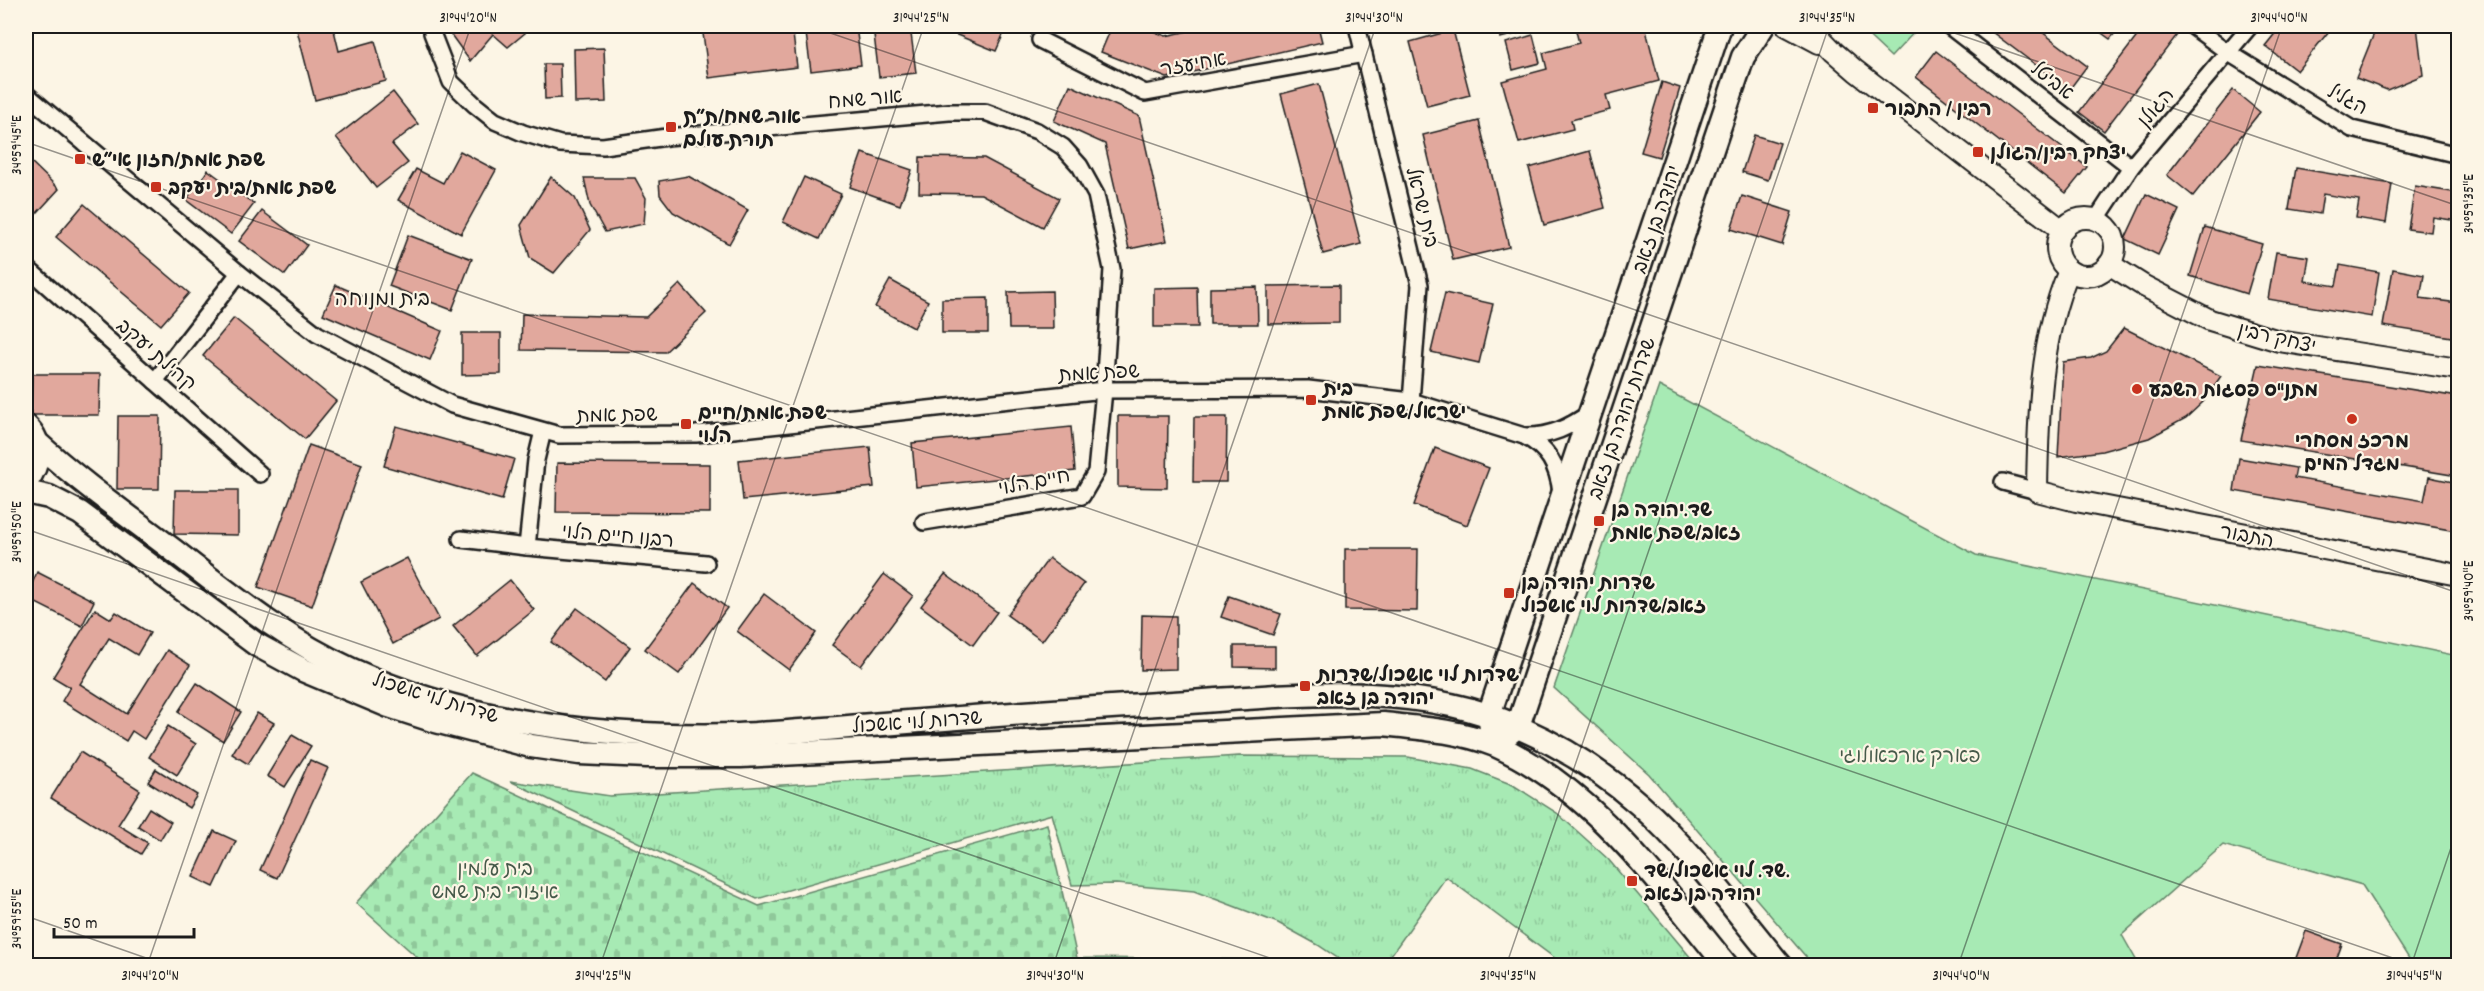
<svg xmlns="http://www.w3.org/2000/svg" width="2484" height="991" viewBox="0 0 2484 991" font-family="Dekko,'Playpen Sans Hebrew',sans-serif">
	<defs>
		<pattern id="grass-tufts" width="24" height="20" patternUnits="userSpaceOnUse" patternTransform="scale(1.5)"><rect width="24" height="20" fill="#a7eab4"/><path d="M3 7l-1-3M5 7V3M7 7l1-3M15 17l-1-3M17 17v-4M19 17l1-3" fill="none" stroke="#8fc89a"/></pattern>
		<pattern id="cemetery-stones" width="16" height="16" patternUnits="userSpaceOnUse" patternTransform="scale(1.5)"><rect width="16" height="16" fill="#a7eab4"/><path d="M2 7V4a2 2 0 0 1 4 0v3zM10 15v-3a2 2 0 0 1 4 0v3z" fill="#8fc89a"/></pattern>
	</defs>
	<rect width="100%" height="100%" fill="#fcf5e5"/>
	<filter id="ink" filterUnits="userSpaceOnUse"><feTurbulence type="fractalNoise" baseFrequency=".0167" numOctaves="2"/><feDisplacementMap in="SourceGraphic" scale="12" xChannelSelector="R" yChannelSelector="G"/><feConvolveMatrix kernelMatrix="1 2 1 2 8 2 1 2 1" color-interpolation-filters="sRGB"/></filter>
	<g filter="url(#ink)">
		<polygon fill="url(#grass-tufts)" stroke="#628368" stroke-width="1.5" points="1239,756 1408,757 1472,769 1513,785 1557,813 1608,859 1697,965 1564,965 1446,877 1384,965 1348,965 1318,945 1278,923 1194,891 1116,884 1072,885 1052,814 757,899 510,781 610,796"/>
		<polygon fill="url(#cemetery-stones)" stroke="#628368" stroke-width="1.5" points="472,773 759,906 1047,824 1077,958 1277,960 1277,965 426,965 356,903"/>
		<g fill="#a7eab4" stroke="#628368" stroke-width="1.5">
			<polygon points="1858,26 1920,26 1891,57"/>
			<polygon points="1659,386 1976,555 2458,656 2458,965 2413,965 2362,885 2223,845 2122,935 2139,965 1813,965 1649,774 1554,688"/>
		</g>
		<g fill="#e1a89d" stroke="#1c1c1c" stroke-width="1.5">
			<polygon points="316,26 333,26 339,51 375,41 386,81 315,100 297,30"/>
			<polygon points="449,26 518,26 525,33 508,47 493,34 470,61 449,32"/>
			<polygon points="702,26 792,26 797,67 709,78"/>
			<polygon points="805,26 856,26 861,65 811,71"/>
			<polygon points="873,26 910,26 916,73 879,77"/>
			<polygon points="935,26 1007,26 996,51"/>
			<polygon points="1112,26 1139,26 1166,36 1211,26 1318,26 1322,42 1167,78 1101,52"/>
			<polygon points="1497,26 1547,26 1500,38"/>
			<polygon points="1597,26 1648,26 1645,26 1659,81 1606,95 1610,110 1571,120 1573,129 1519,143 1502,81 1547,69 1543,53 1579,43 1576,31"/>
			<polygon points="1984,26 2034,26 2087,66 2069,90"/>
			<polygon points="2092,26 2121,26 2110,39"/>
			<polygon points="2145,26 2165,26 2177,35 2104,131 2079,112"/>
			<polygon points="2281,26 2333,26 2297,71 2265,46"/>
			<polygon points="2377,26 2417,26 2423,75 2387,90 2356,78"/>
			<polygon points="1453,30 1470,95 1427,106 1410,42"/>
			<polygon points="1533,35 1540,63 1513,70 1506,43"/>
			<polygon points="604,48 606,102 575,103 574,49"/>
			<polygon points="1936,51 2087,167 2066,193 1916,77"/>
			<polygon points="544,64 560,64 561,98 545,99"/>
			<polygon points="1662,82 1680,88 1659,157 1641,152"/>
			<polygon points="1319,84 1361,244 1323,254 1281,94"/>
			<polygon points="1070,85 1139,116 1167,241 1129,249 1105,144 1054,121"/>
			<polygon points="2233,90 2260,112 2193,196 2167,175"/>
			<polygon points="393,92 418,124 392,144 408,163 376,188 336,137"/>
			<polygon points="1479,121 1509,247 1453,260 1423,135"/>
			<polygon points="1754,135 1780,143 1768,180 1742,172"/>
			<polygon points="460,151 496,170 461,234 398,200 416,169 443,183"/>
			<polygon points="1590,151 1605,208 1544,225 1529,168"/>
			<polygon points="862,153 912,170 900,205 850,187"/>
			<polygon points="26,157 59,189 26,225"/>
			<polygon points="920,157 984,158 1059,198 1043,227 981,194 919,193"/>
			<polygon points="2296,168 2392,184 2386,223 2356,218 2359,200 2323,194 2320,214 2289,209"/>
			<polygon points="208,170 254,204 231,234 186,200"/>
			<polygon points="688,176 748,210 729,244 673,212 660,195 659,181"/>
			<polygon points="551,177 575,198 590,230 554,273 530,258 521,225"/>
			<polygon points="804,177 841,194 819,239 783,222"/>
			<polygon points="584,178 635,178 646,198 644,224 605,232 590,205"/>
			<polygon points="2415,186 2458,193 2458,221 2433,217 2431,232 2408,229"/>
			<polygon points="2146,194 2179,210 2158,255 2125,239"/>
			<polygon points="1742,196 1792,212 1782,245 1731,229"/>
			<polygon points="84,204 189,293 161,325 56,237"/>
			<polygon points="262,211 307,245 285,275 239,241"/>
			<polygon points="2205,227 2262,244 2247,294 2190,276"/>
			<polygon points="408,235 472,259 452,310 389,286"/>
			<polygon points="2276,252 2309,257 2305,281 2336,286 2340,265 2379,272 2372,317 2268,299"/>
			<polygon points="2393,269 2424,275 2420,298 2458,303 2458,338 2383,326"/>
			<polygon points="890,280 928,301 914,328 875,307"/>
			<polygon points="680,284 706,313 665,352 521,350 522,314 646,317"/>
			<polygon points="336,285 442,331 430,360 323,314"/>
			<polygon points="1339,285 1339,323 1268,324 1268,286"/>
			<polygon points="1197,287 1198,327 1154,327 1154,288"/>
			<polygon points="1257,287 1258,324 1210,324 1210,288"/>
			<polygon points="1052,291 1053,329 1009,329 1008,292"/>
			<polygon points="1445,293 1493,304 1479,363 1431,352"/>
			<polygon points="988,298 988,333 942,333 942,299"/>
			<polygon points="234,318 336,401 305,439 203,356"/>
			<polygon points="2124,328 2221,376 2203,402 2186,418 2149,438 2102,451 2058,457 2063,362 2091,358 2106,351"/>
			<polygon points="462,333 501,333 501,374 462,375"/>
			<polygon points="2258,365 2458,397 2458,476 2241,440"/>
			<polygon points="32,374 100,374 99,415 31,415"/>
			<polygon points="118,416 160,416 159,489 117,489"/>
			<polygon points="1118,416 1168,416 1167,488 1118,487"/>
			<polygon points="1194,417 1227,417 1226,482 1193,482"/>
			<polygon points="396,426 514,459 502,500 384,466"/>
			<polygon points="1071,427 1075,471 916,487 912,443"/>
			<polygon points="309,445 362,464 312,606 258,587"/>
			<polygon points="870,447 874,487 743,500 739,460"/>
			<polygon points="1435,448 1489,468 1467,525 1414,505"/>
			<polygon points="2239,458 2296,468 2294,478 2424,501 2429,477 2458,483 2458,515 2456,531 2234,491"/>
			<polygon points="557,463 710,464 710,513 556,512"/>
			<polygon points="175,490 238,490 238,535 174,534"/>
			<polygon points="1345,549 1418,549 1417,611 1345,610"/>
			<polygon points="407,558 439,619 393,644 361,582"/>
			<polygon points="1049,558 1084,584 1042,641 1007,615"/>
			<polygon points="37,572 94,601 82,626 26,598"/>
			<polygon points="884,574 913,596 861,666 832,645"/>
			<polygon points="945,574 997,612 973,645 921,606"/>
			<polygon points="510,580 534,610 477,656 453,626"/>
			<polygon points="694,583 727,608 679,674 645,649"/>
			<polygon points="764,594 816,633 789,670 737,631"/>
			<polygon points="1229,596 1281,614 1273,635 1221,617"/>
			<polygon points="577,608 630,647 605,682 551,642"/>
			<polygon points="95,609 111,619 116,612 150,633 137,655 109,638 80,684 127,714 167,650 190,665 144,739 132,731 126,741 62,701 70,687 53,677"/>
			<polygon points="1142,615 1176,616 1176,669 1141,670"/>
			<polygon points="1234,646 1275,646 1275,668 1234,667"/>
			<polygon points="197,683 241,712 223,741 178,712"/>
			<polygon points="257,713 274,723 248,764 232,754"/>
			<polygon points="168,726 196,744 177,775 149,757"/>
			<polygon points="292,735 311,746 285,787 267,776"/>
			<polygon points="80,752 140,790 118,825 148,843 141,854 51,798"/>
			<polygon points="310,760 328,768 277,878 260,870"/>
			<polygon points="156,769 197,795 189,808 148,782"/>
			<polygon points="149,808 171,822 160,840 138,826"/>
			<polygon points="214,831 236,841 214,887 193,877"/>
			<polygon points="2306,931 2342,944 2334,966 2293,966"/>
		</g>
		<g fill="none" stroke-linecap="round" stroke-linejoin="round">
			<g stroke="#1c1c1c" stroke-width="20">
				<g id="minor">
					<polyline points="432,26 432,33 451,82 475,105 495,121 523,133 560,144 603,146 667,137 949,112 985,112 1037,131 1063,147 1080,166 1096,195 1112,269 1104,390 1096,472 1082,496 924,522"/>
					<polyline points="1357,26 1420,285 1411,401"/>
					<polyline points="1949,26 2131,167"/>
					<polyline points="2192,26 2229,53 2352,129 2458,155"/>
					<polyline points="1040,40 1145,93 1364,54"/>
					<path d="M26 94 239 273 317 334 452 405 559 435 696 434 1104 390 1308 389 1411 401 1524 436C1548 448 1558 466 1561 493"/>
					<polyline points="2096,220 2131,167 2250,26"/>
					<polyline points="26,267 260,474"/>
					<polyline points="155,381 239,273"/>
					<polyline points="543,431 536,460 527,547 706,563"/>
					<path d="M1524 436C1550 437 1570 427 1591 412"/>
					<polyline points="2003,482 2037,491"/>
					<polyline points="461,539 527,547"/>
				</g>
			</g>
			<g stroke="#1c1c1c" stroke-width="24">
				<g id="tertiary">
					<polyline points="1787,26 1819,43"/>
					<polyline points="1809,26 1834,52 1856,71 2062,230"/>
					<circle cx="2086" cy="247" r="29"/>
					<polyline points="2109,264 2144,286 2210,320 2279,341 2458,369"/>
					<path d="M2069 271C2040 337 2038 419 2037 491L2076 501 2458 575"/>
				</g>
			</g>
			<g stroke="#1c1c1c" stroke-width="27">
				<g id="secondary">
					<path d="M26 426C43 442 40 464 26 482"/>
					<path d="M36 442C79 481 127 515 173 550 230 594 284 639 350 669 473 725 604 738 738 735 786 733 835 728 883 724 980 716 1076 709 1173 703 1284 696 1415 679 1518 727 1561 746 1605 774 1640 805 1693 852 1736 912 1781 966"/>
					<path d="M26 492 49 497 80 513 257 645 303 670 389 706 432 720 531 746 579 753 647 756H741L1383 724C1420 728 1460 731 1495 745 1594 789 1660 885 1727 966"/>
					<polyline points="1491,728 1489,715 1720,26"/>
					<polyline points="1507,735 1518,726 1743,57 1763,26"/>
				</g>
			</g>
			<use href="#minor" stroke="#fcf5e5" stroke-width="15"/>
			<use href="#tertiary" stroke="#fcf5e5" stroke-width="20"/>
			<use href="#secondary" stroke="#fcf5e5" stroke-width="22"/>
		</g>
	</g>
	<path fill="none" stroke="#1c1c1c" stroke-width="1.5" stroke-opacity="0.45" d="M810 26 2458 593M1934 26 2458 206M26 142 2416 966M26 529 1293 966M26 916 169 966M147 966 471 26M600 966 924 26M1053 966 1376 26M1506 966 1829 26M1958 966 2282 26M2411 966 2458 827"/>
	<g fill="#c8321e" stroke="#fcf5e5" stroke-width="2">
		<rect x="1867" y="102" width="12" height="12" rx="3"/>
		<rect x="665" y="121" width="12" height="12" rx="3"/>
		<rect x="1972" y="146" width="12" height="12" rx="3"/>
		<rect x="74" y="153" width="12" height="12" rx="3"/>
		<rect x="150" y="181" width="12" height="12" rx="3"/>
		<circle cx="2137" cy="389" r="6"/>
		<rect x="1305" y="394" width="12" height="12" rx="3"/>
		<circle cx="2352" cy="419" r="6"/>
		<rect x="680" y="418" width="12" height="12" rx="3"/>
		<rect x="1593" y="515" width="12" height="12" rx="3"/>
		<rect x="1503" y="587" width="12" height="12" rx="3"/>
		<rect x="1299" y="680" width="12" height="12" rx="3"/>
		<rect x="1626" y="875" width="12" height="12" rx="3"/>
	</g>
	<g text-anchor="middle" stroke-width="4.5" stroke-linejoin="round" paint-order="stroke">
		<g font-size="20" fill="#1c1c1c" stroke="#fcf5e5">
			<text transform="translate(1193 63) rotate(-10)" y="7">אחיעזר</text>
			<text transform="translate(2053 80) rotate(38)" y="7">אביטל</text>
			<text transform="translate(865 98) rotate(-5)" y="7">אור שמח</text>
			<text transform="translate(2348 99) rotate(28)" y="7">הגליל</text>
			<text transform="translate(2155 107) rotate(-49)" y="7">הגולן</text>
			<text transform="translate(1423 207) rotate(76)" y="7">בית ישראל</text>
			<text transform="translate(1656 219) rotate(-71)" y="7">יהודה בן זאב</text>
			<text transform="translate(2277 337) rotate(13)" y="7">יצחק רבין</text>
			<text transform="translate(157 354) rotate(41)" y="7">קהילת יעקב</text>
			<text transform="translate(1099 372) rotate(-3)" y="7">שפת אמת</text>
			<text transform="translate(617 414) rotate(-1)" y="7">שפת אמת</text>
			<text transform="translate(1621 418) rotate(-71)" y="7">שדרות יהודה בן זאב</text>
			<text transform="translate(1034 481) rotate(-11)" y="7">חיים הלוי</text>
			<text transform="translate(618 535) rotate(5)" y="7">רבנו חיים הלוי</text>
			<text transform="translate(2247 535) rotate(11)" y="7">התבור</text>
			<text transform="translate(436 697) rotate(17)" y="7">שדרות לוי אשכול</text>
			<text transform="translate(917 721) rotate(-4)" y="7">שדרות לוי אשכול</text>
		</g>
		<g font-size="20" font-weight="bold" fill="#1c1c1c" stroke="#fcf5e5" text-anchor="start">
			<text x="1885" y="115">רבין / התבור</text>
			<text x="683" y="123">אור שמח/ת״ת<tspan x="683" dy="23">תורת עולם</tspan></text>
			<text x="1990" y="159">יצחק רבין/הגולן</text>
			<text x="92" y="166">שפת אמת/חזון אי״ש</text>
			<text x="168" y="194">שפת אמת/בית יעקב</text>
			<text x="1323" y="395">בית<tspan x="1323" dy="23">ישראל/שפת אמת</tspan></text>
			<text x="2149" y="396">מתנ"ס פסגות השבע</text>
			<text x="698" y="419">שפת אמת/חיים<tspan x="698" dy="23">הלוי</tspan></text>
			<text x="2352" y="447" text-anchor="middle">מרכז מסחרי<tspan x="2352" dy="23">מגדל המים</tspan></text>
			<text x="1611" y="516">שד.יהודה בן<tspan x="1611" dy="23">זאב/שפת אמת</tspan></text>
			<text x="1521" y="589">שדרות יהודה בן<tspan x="1521" dy="23">זאב/שדרות לוי אשכול</tspan></text>
			<text x="1317" y="681">שדרות לוי אשכול/שדרות<tspan x="1317" dy="23">יהודה בן זאב</tspan></text>
			<text x="1644" y="877">שד. לוי אשכול/שד.<tspan x="1644" dy="23">יהודה בן זאב</tspan></text>
		</g>
		<g font-size="20" fill="#465a4a" stroke="#fcf5e5">
			<text x="1910" y="762">פארק ארכאולוגי</text>
			<text x="495" y="875">בית עלמין<tspan x="495" dy="23">איזורי בית שמש</tspan></text>
		</g>
		<g font-size="21" fill="#1c1c1c" stroke="#fcf5e5">
			<text x="382" y="305">בית ומנוחה</text>
		</g>
	</g>
	<rect width="2484" height="991" fill="none" stroke="#fcf5e5" stroke-width="66"/>
	<path d="M54 928v9h140v-9" fill="none" stroke="#1c1c1c" stroke-width="3"/>
	<text x="63" y="928" font-size="18" fill="#1c1c1c" stroke="#fcf5e5" stroke-width="4.5" paint-order="stroke">50 m</text>
	<rect x="33" y="33" width="2418" height="925" fill="none" stroke="#1c1c1c" stroke-width="2"/>
	<g font-size="15" text-anchor="middle" fill="#1c1c1c">
		<text x="468" y="22">31°44'20"N</text>
		<text x="921" y="22">31°44'25"N</text>
		<text x="1374" y="22">31°44'30"N</text>
		<text x="1827" y="22">31°44'35"N</text>
		<text x="2279" y="22">31°44'40"N</text>
		<text transform="translate(16 145) rotate(-90)" y="5">34°59'45"E</text>
		<text transform="translate(2468 204) rotate(-90)" y="5">34°59'35"E</text>
		<text transform="translate(16 532) rotate(-90)" y="5">34°59'50"E</text>
		<text transform="translate(2468 591) rotate(-90)" y="5">34°59'40"E</text>
		<text transform="translate(16 919) rotate(-90)" y="5">34°59'55"E</text>
		<text x="150" y="980">31°44'20"N</text>
		<text x="603" y="980">31°44'25"N</text>
		<text x="1055" y="980">31°44'30"N</text>
		<text x="1508" y="980">31°44'35"N</text>
		<text x="1961" y="980">31°44'40"N</text>
		<text x="2414" y="980">31°44'45"N</text>
	</g>
</svg>
